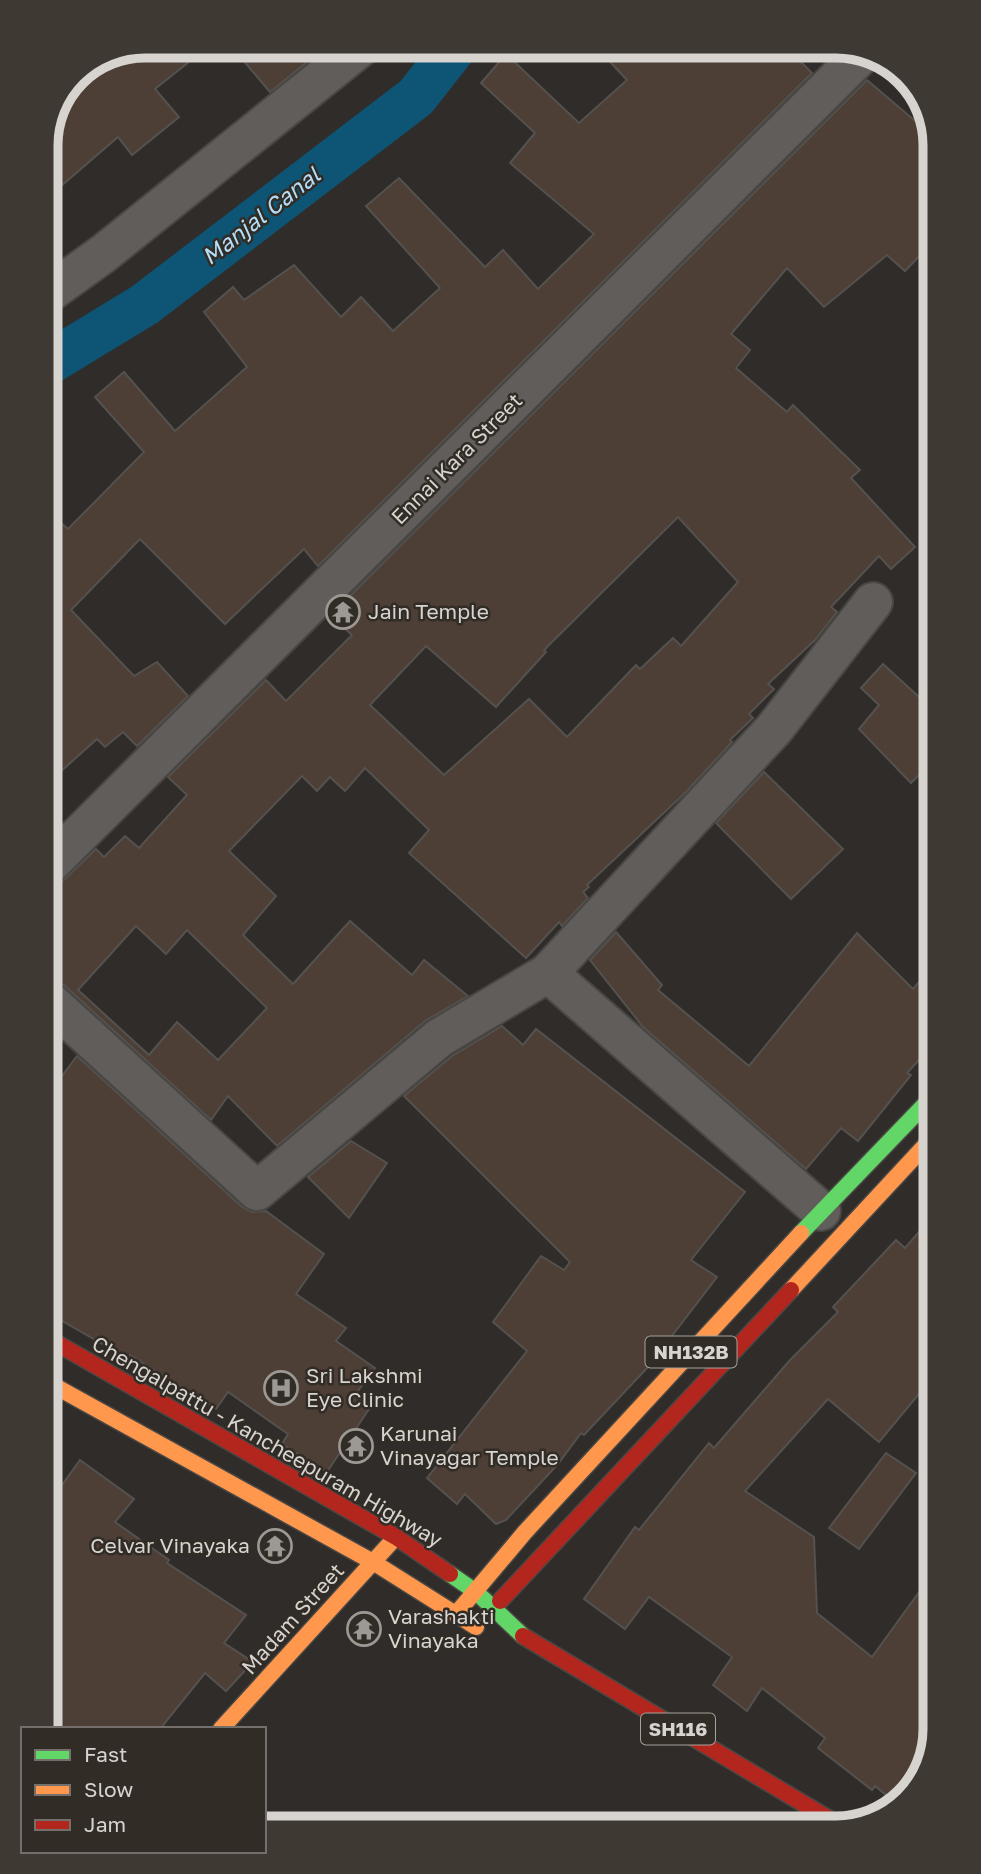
<svg xmlns="http://www.w3.org/2000/svg" width="981" height="1874" viewBox="0 0 981 1874" font-family="'Golos Text',sans-serif">
	<rect width="100%" height="100%" fill="#2f2c29"/>
	<g fill="none" stroke-linecap="round" stroke-linejoin="round">
		<polyline stroke="#0e5575" stroke-width="44" points="47,364 144,305 416,97 456,46"/>
	</g>
	<g fill="#4d3f35" stroke="#54514f" stroke-width="2" fill-rule="evenodd">
		<polygon points="144,46 209,46 155,89 179,117 132,155 118,137 46,199 46,138 75,74"/>
		<polygon points="231,46 309,46 317,54 270,92"/>
		<polygon points="595,46 785,46 812,73 318,566 304,549 225,624 140,539 71,610 134,676 157,662 188,696 137,746 123,732 105,747 97,739 49,782 47,511 68,529 144,452 95,397 124,372 175,431 247,367 204,312 233,287 244,300 294,265 341,317 361,297 393,331 440,288 366,206 399,178 485,267 503,250 538,289 594,234 510,163 535,133 481,83 506,54 579,123 627,80"/>
		<path d="M867 80 928 132 929 246 905 271 887 255 824 307 787 268 731 334 750 350 736 368 787 412 793 405 860 470 851 478 915 547 891 569 879 556 831 607 837 612 815 640 768 684 774 689 749 714 753 718 730 740 732 742 686 792 587 885 589 887 583 892 588 898 562 926 559 922 526 958 409 853 429 830 365 768 345 791 330 777 317 791 302 776 229 851 276 896 243 935 293 984 350 921 412 975 424 960 468 996 425 1021 277 1146 228 1096 211 1120 64 985 49 980V886L64 880 96 849 104 857 125 836 139 848 187 795 168 777 266 680 286 701 352 635 336 621 349 606 345 601ZM678 517 738 582 681 646 673 638 640 669 636 665 567 737 529 699 444 775 370 705 426 646 496 707 546 652 544 650ZM136 926 166 954 187 930 267 1008 218 1060 177 1022 149 1055 78 990Z"/>
		<polygon points="883,664 931,708 931,763 911,783 859,729 879,705 861,688"/>
		<polygon points="764,772 843,849 791,899 716,823"/>
		<polygon points="616,932 662,985 658,990 749,1066 857,933 913,989 932,967 932,1046 907,1073 911,1075 858,1141 841,1128 806,1169 643,1027 590,960"/>
		<polygon points="502,1026 523,1045 536,1029 745,1192 691,1260 717,1277 648,1367 584,1435 581,1433 558,1464 506,1520 496,1524 465,1494 457,1504 427,1478 527,1351 493,1322 541,1256 564,1270 570,1262 404,1096 452,1056"/>
		<polygon points="77,1056 242,1207 252,1212 266,1211 324,1254 296,1294 346,1328 336,1341 375,1368 355,1395 371,1406 327,1472 282,1444 288,1434 228,1392 216,1409 130,1355 127,1358 62,1321 51,1318 50,1092"/>
		<polygon points="351,1141 387,1163 349,1218 308,1177"/>
		<polygon points="933,1216 934,1376 879,1442 828,1399 745,1491 814,1537 817,1613 872,1657 935,1570 935,1730 922,1773 896,1803 875,1786 872,1790 818,1748 825,1738 762,1688 747,1711 713,1685 732,1657 649,1597 625,1629 584,1599 635,1527 639,1530 709,1443 714,1448 790,1360 838,1312 833,1307 896,1240 905,1248"/>
		<polygon points="886,1453 916,1473 859,1549 829,1528"/>
		<polygon points="80,1460 134,1499 115,1522 169,1560 167,1563 246,1615 224,1643 253,1662 226,1691 205,1673 160,1729 53,1729 52,1499"/>
	</g>
	<g fill="none" stroke-linecap="round" stroke-linejoin="round">
		<g stroke="#494744" stroke-width="42">
			<g id="street">
				<polyline points="46,295 103,254 362,46"/>
				<polyline points="49,865 863,53"/>
				<polyline points="49,1001 257,1191 439,1038 548,973"/>
				<polyline points="821,1211 548,973 774,729 873,602"/>
			</g>
		</g>
		<g stroke="#494744" stroke-width="19">
			<g id="fast">
				<polyline points="801,1233 933,1096"/>
				<polyline points="450,1574 476,1592 523,1636"/>
			</g>
		</g>
		<g stroke="#494744" stroke-width="19">
			<g id="slow">
				<polyline points="791,1290 933,1137"/>
				<polyline points="51,1384 373,1562 476,1627"/>
				<polyline points="456,1614 525,1532 801,1233"/>
				<polyline points="221,1729 394,1539"/>
			</g>
		</g>
		<g stroke="#494744" stroke-width="19">
			<g id="jam">
				<polyline points="51,1340 396,1537 450,1574"/>
				<polyline points="500,1601 791,1290"/>
				<polyline points="523,1636 834,1822"/>
			</g>
		</g>
		<use href="#street" stroke="#605d5b" stroke-width="38"/>
		<use href="#fast" stroke="#63d668" stroke-width="16"/>
		<use href="#slow" stroke="#ff974d" stroke-width="16"/>
		<use href="#jam" stroke="#b3261e" stroke-width="16"/>
	</g>
	<defs>
		<g id="temple-ring" transform="scale(1.75)"><circle r="9.5" fill="#322c26" stroke="#9c9995" stroke-width="1.5"/><path d="M0-6L5-2H3V0L6.5 2.5H4V6H1.5V3h-3V6H-4V2.5H-6.5L-3 0V-2H-5Z" fill="#9c9995"/></g>
		<g id="hospital-ring" transform="scale(1.75)"><circle r="9.5" fill="#322c26" stroke="#9c9995" stroke-width="1.5"/><path d="M-5-5h3v3.5h4V-5h3V5h-3V1.5h-4V5h-3Z" fill="#9c9995"/></g>
	</defs>
	<g fill-rule="evenodd">
		<use href="#temple-ring" x="343" y="612"/>
		<use href="#hospital-ring" x="281" y="1388"/>
		<use href="#temple-ring" x="356" y="1446"/>
		<use href="#temple-ring" x="275" y="1546"/>
		<use href="#temple-ring" x="364" y="1629"/>
	</g>
	<g text-anchor="middle" stroke-width="5" stroke-linejoin="round" paint-order="stroke">
		<g fill="#322c26" stroke="#a6a19c" stroke-width="2">
			<rect x="645.5" y="1336.5" width="91" height="31" rx="5"/>
			<rect x="641" y="1713.5" width="74" height="31" rx="5"/>
		</g>
		<g font-size="19" font-weight="bold" fill="#d7d3cf">
			<text x="691" y="1359">NH132B</text>
			<text x="678" y="1736">SH116</text>
		</g>
		<g font-size="21" fill="#d7d3cf" stroke="#322c26">
			<text transform="translate(457 459) rotate(-45)" y="7">Ennai Kara Street</text>
			<text transform="translate(267 1442) rotate(30)" y="7">Chengalpattu - Kancheepuram Highway</text>
			<text transform="translate(293 1619) rotate(-48)" y="7">Madam Street</text>
		</g>
		<g font-size="21" fill="#d7d3cf" stroke="#322c26" text-anchor="start">
			<text x="368" y="619">Jain Temple</text>
			<text x="306" y="1383">Sri Lakshmi<tspan x="306" dy="24">Eye Clinic</tspan></text>
			<text x="380" y="1441">Karunai<tspan x="380" dy="24">Vinayagar Temple</tspan></text>
			<text x="250" y="1553" text-anchor="end">Celvar Vinayaka</text>
			<text x="388" y="1624">Varashakti<tspan x="388" dy="24">Vinayaka</tspan></text>
		</g>
		<g font-size="23" font-style="italic" fill="#b4def8" stroke="#322c26">
			<text transform="translate(261 216) rotate(-38)" y="8">Manjal Canal</text>
		</g>
	</g>
	<path d="M0 0H981V1874H0ZM145 58H836A87 87 0 0 1 923 145V1729A87 87 0 0 1 836 1816H145A87 87 0 0 1 58 1729V145A87 87 0 0 1 145 58Z" fill="#3f3934" fill-rule="evenodd"/>
	<path fill="none" stroke="#d7d3cf" stroke-width="9" d="M145 58H836A87 87 0 0 1 923 145V1729A87 87 0 0 1 836 1816H145A87 87 0 0 1 58 1729V145A87 87 0 0 1 145 58Z"/>
	<rect x="21" y="1727" width="245" height="126" fill="#322c26" stroke="#746f6a" stroke-width="2"/>
	<rect x="35" y="1750" width="35" height="10" fill="#63d668" stroke="#746f6a" stroke-width="2"/>
	<text x="84" y="1762" font-size="21" fill="#d7d3cf">Fast</text>
	<rect x="35" y="1785" width="35" height="10" fill="#ff974d" stroke="#746f6a" stroke-width="2"/>
	<text x="84" y="1797" font-size="21" fill="#d7d3cf">Slow</text>
	<rect x="35" y="1820" width="35" height="10" fill="#b3261e" stroke="#746f6a" stroke-width="2"/>
	<text x="84" y="1832" font-size="21" fill="#d7d3cf">Jam</text>
</svg>
